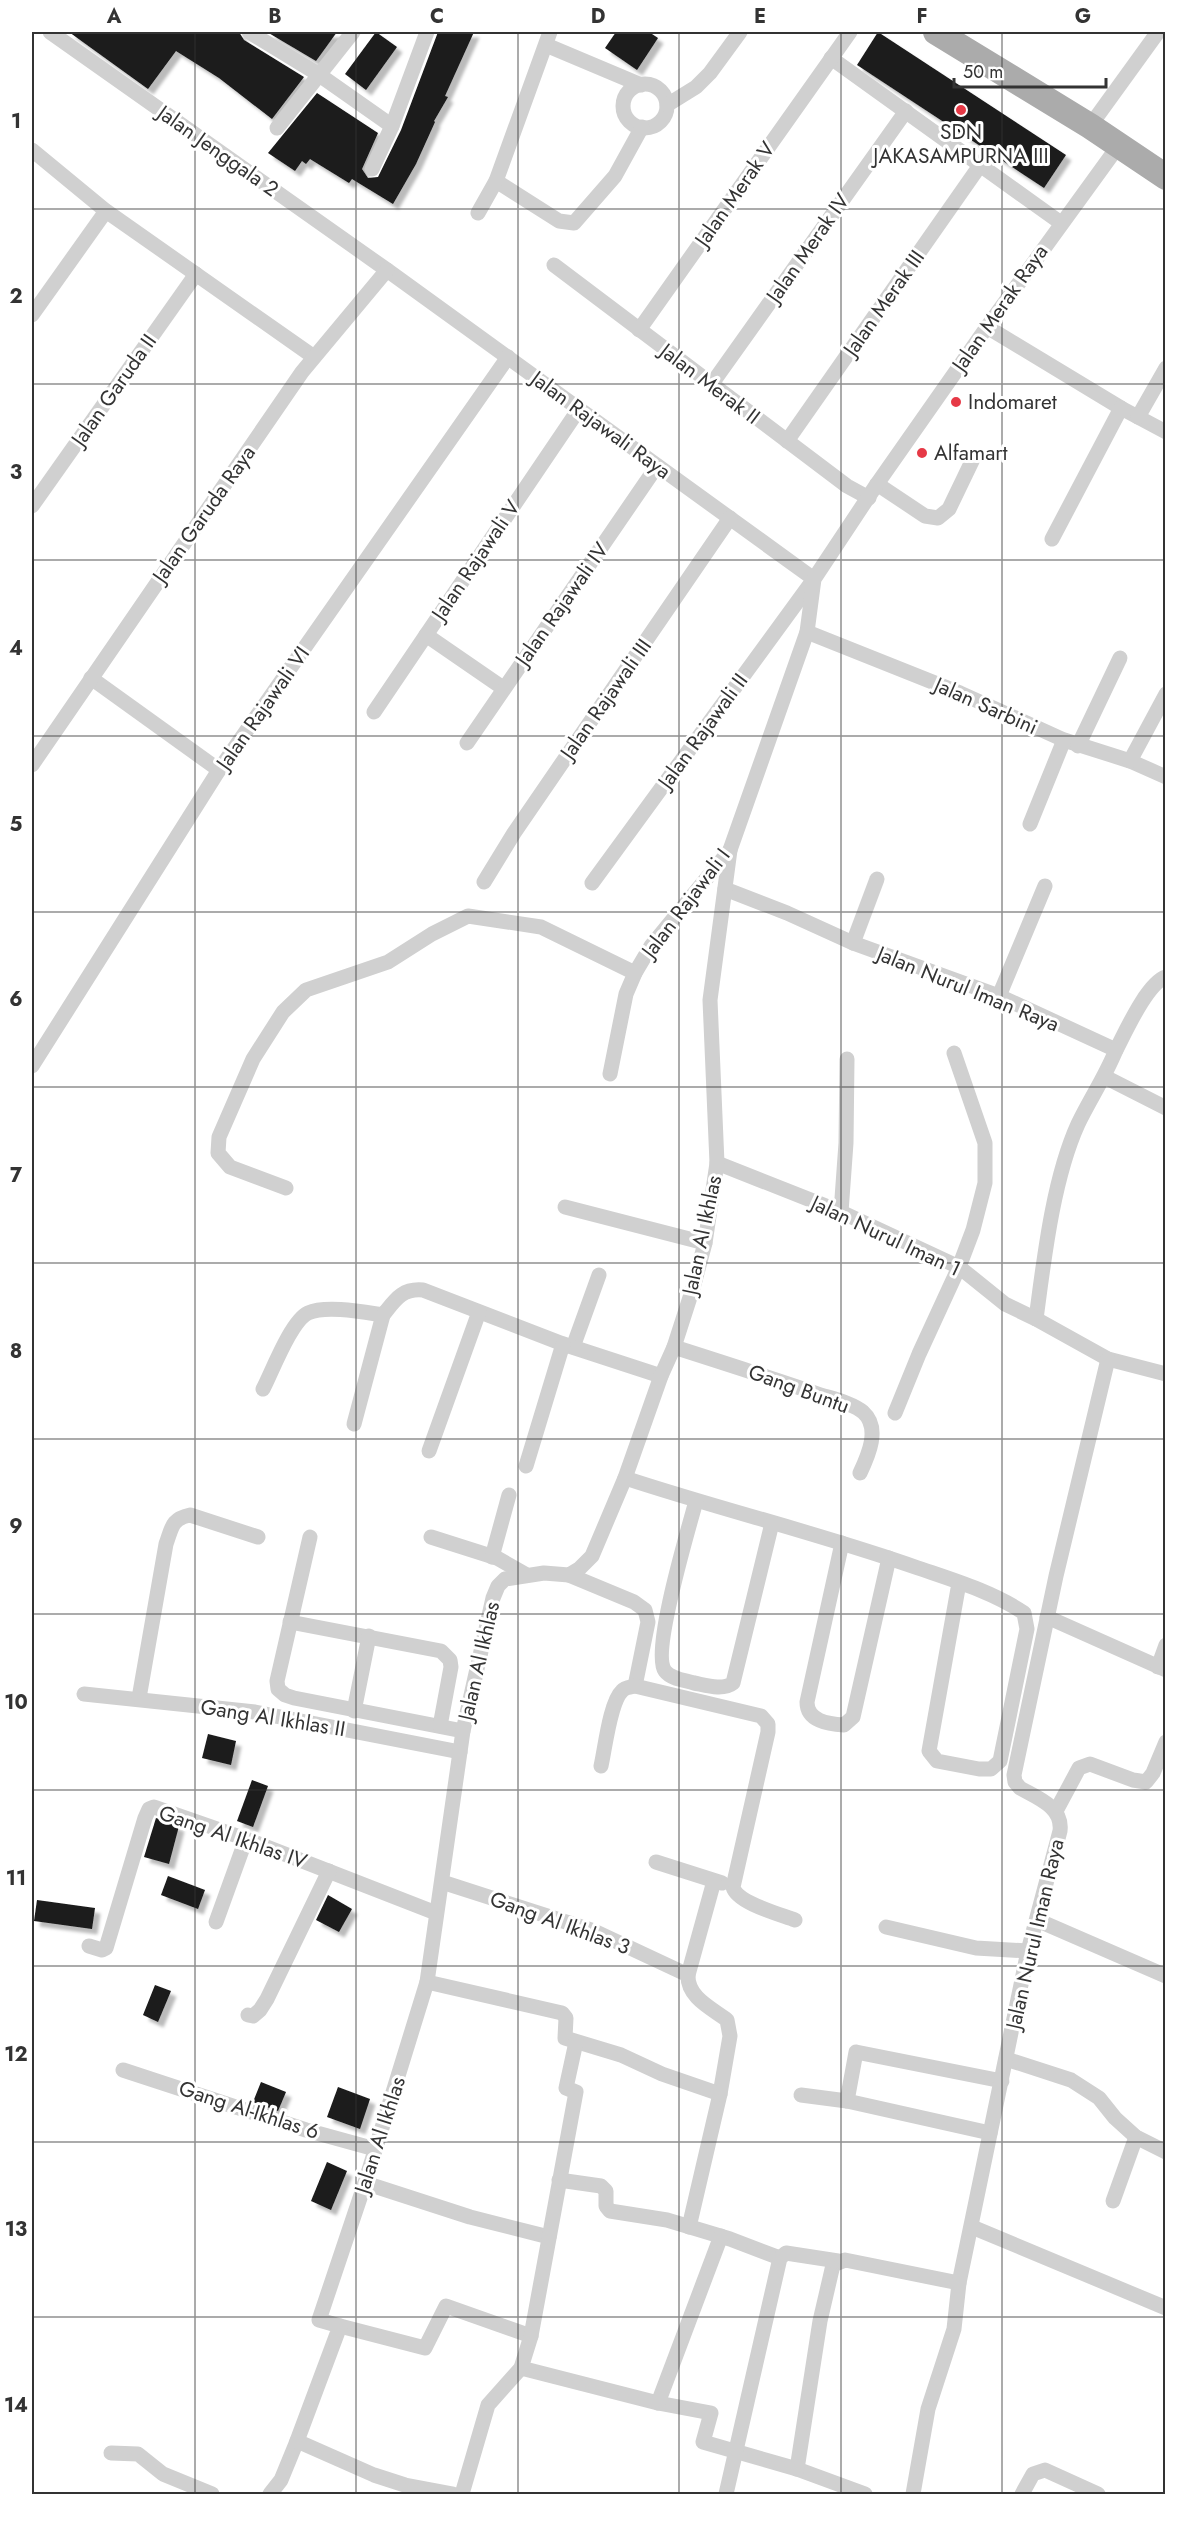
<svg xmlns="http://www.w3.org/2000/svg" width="1197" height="2526" viewBox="0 0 1197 2526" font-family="Jost,sans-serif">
	<defs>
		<filter id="shadow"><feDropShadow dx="5.5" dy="5.5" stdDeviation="1.5" flood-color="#0004"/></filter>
	</defs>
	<rect width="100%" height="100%" fill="#fff"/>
	<g fill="#1a1a1a" filter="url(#shadow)">
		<polygon points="69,32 239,32 244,40 304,77 272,119 219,78 176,51 148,89"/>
		<polygon points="267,32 337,32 316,61"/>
		<polygon points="376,32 397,47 366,90 345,74"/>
		<polygon points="438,32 474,32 445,96 448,97 434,121 435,122 416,164 393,204 352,179 349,183 310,159 306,164 302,161 295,171 268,153 317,93 378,133 362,169 368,178 378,177 401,130"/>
		<polygon points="616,32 649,32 658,38 637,70 605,48"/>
		<polygon points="878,32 1066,155 1044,188 857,65"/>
		<polygon points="208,1734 236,1741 231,1765 202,1758"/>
		<polygon points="252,1780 268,1786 253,1827 237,1821"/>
		<polygon points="156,1818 179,1826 169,1864 144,1857"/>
		<polygon points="168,1876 205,1890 198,1909 161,1895"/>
		<polygon points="328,1895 352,1909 339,1932 316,1920"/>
		<polygon points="37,1900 95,1908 92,1929 34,1921"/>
		<polygon points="155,1985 171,1991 158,2022 143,2015"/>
		<polygon points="261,2082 286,2092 278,2111 253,2102"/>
		<polygon points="338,2087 370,2099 360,2129 327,2117"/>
		<polygon points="327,2162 347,2171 331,2210 311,2201"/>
	</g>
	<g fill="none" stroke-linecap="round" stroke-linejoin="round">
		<g stroke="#d0d0d0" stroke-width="15">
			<polyline points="50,32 387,270 814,579 592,883"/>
			<polyline points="249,32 318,74 392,126"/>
			<polyline points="546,45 641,85"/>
			<polyline points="831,58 1061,223"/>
			<circle cx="645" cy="106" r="22"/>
			<polyline points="667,105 696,87 710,73 740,32"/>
			<polyline points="1090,126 1158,32"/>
			<polyline points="277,128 353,32"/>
			<polyline points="32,150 106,211 314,357"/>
			<polyline points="372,169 392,126 427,32"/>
			<polyline points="496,181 559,221 574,223 615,176 642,127"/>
			<polyline points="478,213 496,181 550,32"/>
			<polyline points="554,265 847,486 869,498"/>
			<polyline points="32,315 106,211"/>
			<polyline points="987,327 1121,408 1166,432"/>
			<polyline points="639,330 850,32"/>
			<polyline points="711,385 906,111"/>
			<polyline points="1138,417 1166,368"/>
			<polyline points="787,441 981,164"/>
			<polyline points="877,484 925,516 938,518 949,509 974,457"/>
			<polyline points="32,506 196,274"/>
			<polyline points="1052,539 1121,408"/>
			<polyline points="807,632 960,693 1064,740 1130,761 1166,777"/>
			<polyline points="426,635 503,688"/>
			<polyline points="91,678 219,770"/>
			<polyline points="374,712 579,409"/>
			<polyline points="467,743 657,466"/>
			<polyline points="1078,746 1120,658"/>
			<polyline points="1130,761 1166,694"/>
			<polyline points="32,765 302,372 387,270"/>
			<polyline points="1030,824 1064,740"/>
			<polyline points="484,882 514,833 730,518"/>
			<path d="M725 889 787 913 853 943 999 996 1116 1050C1105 1077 1090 1099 1078 1124 1053 1179 1044 1259 1036 1319"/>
			<polyline points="853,943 877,879"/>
			<polyline points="999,996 1045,886"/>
			<path d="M1116 1050C1125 1033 1147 983 1166 977"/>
			<polyline points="32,1066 219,770 508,357"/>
			<polyline points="610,1074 626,994 635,973 651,946 730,850 807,632 814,579 877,484 987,327 1119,145"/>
			<polyline points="1105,1077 1166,1108"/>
			<polyline points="717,1163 841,1212 959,1267 1005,1304 1036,1319 1108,1359 1166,1374"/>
			<polyline points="286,1188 230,1167 218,1153 219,1137 253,1059 283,1012 306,990 388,962 432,934 468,916 541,927 635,973"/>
			<polyline points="565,1207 705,1243"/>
			<polyline points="841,1212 846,1143 847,1059"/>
			<polyline points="573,1347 599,1275"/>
			<path d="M674 1347C721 1362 768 1377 815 1393 829 1398 851 1402 863 1412 881 1428 868 1456 860 1473"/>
			<path d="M263 1389C272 1372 291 1321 308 1313 326 1305 363 1312 383 1315 395 1300 402 1288 423 1290L563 1344 661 1376"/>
			<polyline points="895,1413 919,1354 959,1267 973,1230 985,1183 985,1143 954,1053"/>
			<polyline points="354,1424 383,1315"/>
			<polyline points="429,1451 479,1312"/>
			<polyline points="526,1466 563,1344"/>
			<path d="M625 1478C722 1510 822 1534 918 1568 953 1580 993 1592 1024 1613L1027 1629 1000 1761 991 1769H979L937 1761 929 1751 959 1583"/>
			<path d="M696 1501C689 1527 651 1653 665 1671 671 1679 684 1680 694 1683 705 1685 723 1691 733 1683L772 1523"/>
			<polyline points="310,1537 277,1681 278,1689 285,1695 294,1698 463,1731"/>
			<polyline points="431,1537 497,1558 525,1574"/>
			<path d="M842 1543 807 1702C807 1721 828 1724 844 1725L853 1717 889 1558"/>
			<polyline points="492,1557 509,1495"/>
			<polyline points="569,1575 634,1602 645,1610 648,1622 635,1686"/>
			<polyline points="1047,1617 1166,1670"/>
			<polyline points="290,1622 441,1651 450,1660 451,1667 440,1726"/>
			<polyline points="1158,1667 1166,1645"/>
			<polyline points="84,1694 255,1712 460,1752"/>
			<path d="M139 1698 166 1544C172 1528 171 1519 190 1515L258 1537"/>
			<polyline points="354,1711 369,1636"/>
			<path d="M601 1766C605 1749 610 1702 622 1691 625 1687 631 1687 635 1686L761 1716 768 1724V1732L733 1887C737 1903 779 1914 795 1920"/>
			<polyline points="1056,1811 1079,1768 1090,1764 1133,1780 1146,1782 1153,1773 1166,1742"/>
			<polyline points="656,1862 722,1883"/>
			<path d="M442 1882 594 1931 688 1975C687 1997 711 2008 727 2020L730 2036 720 2094 689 2227"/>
			<polyline points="1037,1920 1166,1976"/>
			<polyline points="216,1922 246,1839"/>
			<polyline points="886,1927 976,1948 1028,1951"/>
			<polyline points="89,1946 102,1950 106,1948 145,1818 149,1809 154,1807 246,1839 436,1913"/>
			<polyline points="688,1975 714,1881"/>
			<polyline points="427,1982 562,2013 566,2018 565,2038 621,2055 662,2074 720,2094"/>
			<polyline points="248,2015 253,2016 260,2010 267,1999 329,1871"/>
			<polyline points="1006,2059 1071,2080 1099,2098 1115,2118 1136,2137 1166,2152"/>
			<polyline points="123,2070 306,2130 375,2149"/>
			<polyline points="801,2095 847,2101 990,2133"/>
			<polyline points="847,2101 856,2052 1002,2081"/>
			<polyline points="559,2180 601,2186 606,2191 606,2206 610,2211 667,2220 730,2239 780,2258"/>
			<polyline points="365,2183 470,2217 549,2237"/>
			<polyline points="1113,2201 1136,2137"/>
			<polyline points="972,2227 1166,2308"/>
			<polyline points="340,2326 425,2348 446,2306 531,2336"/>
			<polyline points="521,2368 658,2403 711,2413 703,2442 797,2469 865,2494"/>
			<polyline points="658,2403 721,2236"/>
			<polyline points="111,2453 138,2454 163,2474 212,2494"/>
			<polyline points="797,2469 820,2321 833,2265 845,2260 959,2283"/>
			<polyline points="270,2494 281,2480 297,2441"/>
			<polyline points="453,2494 405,2485 374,2475 297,2441 340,2326 319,2320 365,2183 427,1982 463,1731 493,1598 498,1586 505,1579 544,1573 569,1575 579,1569 592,1556 625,1478 661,1376 674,1347 693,1288 705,1243 717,1163 710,1000 730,850"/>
			<polyline points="462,2494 488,2405 521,2368 531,2336 576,2092 566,2088 576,2042"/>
			<polyline points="726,2494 780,2258 786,2253 838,2261"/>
			<path d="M913 2494 928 2409 954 2329 959 2283 1028 1951 1060 1831C1063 1807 1038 1798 1020 1788L1015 1782 1014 1775 1056 1576 1108 1359"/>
			<polyline points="1022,2494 1033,2474 1045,2470 1098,2494"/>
		</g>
		<polyline stroke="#ababab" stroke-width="26" points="936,32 1090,126 1166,177"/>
	</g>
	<path fill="none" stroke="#333" stroke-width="1.5" stroke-opacity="0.55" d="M195 32V2494M356 32V2494M518 32V2494M679 32V2494M841 32V2494M1002 32V2494M32 209H1166M32 384H1166M32 560H1166M32 736H1166M32 912H1166M32 1087H1166M32 1263H1166M32 1439H1166M32 1614H1166M32 1790H1166M32 1966H1166M32 2142H1166M32 2317H1166"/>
	<g fill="#e63946" stroke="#fff" stroke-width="2">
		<circle cx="961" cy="110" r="6"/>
		<circle cx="956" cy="402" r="6"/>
		<circle cx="922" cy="453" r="6"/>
	</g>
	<g text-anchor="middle" stroke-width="6" stroke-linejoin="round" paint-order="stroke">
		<g font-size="21" fill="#333" stroke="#fff" text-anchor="start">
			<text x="961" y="139" text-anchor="middle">SDN<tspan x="961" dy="24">JAKASAMPURNA III</tspan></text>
			<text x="968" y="409">Indomaret</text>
			<text x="934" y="460">Alfamart</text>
		</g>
		<g font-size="21" fill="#333" stroke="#fff">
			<text transform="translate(218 151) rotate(35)" y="7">Jalan Jenggala 2</text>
			<text transform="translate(735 194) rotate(-55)" y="7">Jalan Merak V</text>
			<text transform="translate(808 248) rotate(-55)" y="7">Jalan Merak IV</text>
			<text transform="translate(884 303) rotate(-55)" y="7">Jalan Merak III</text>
			<text transform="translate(1000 308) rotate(-55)" y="7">Jalan Merak Raya</text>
			<text transform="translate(710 384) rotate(37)" y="7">Jalan Merak II</text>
			<text transform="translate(114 390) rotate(-55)" y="7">Jalan Garuda II</text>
			<text transform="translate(601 425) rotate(36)" y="7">Jalan Rajawali Raya</text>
			<text transform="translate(204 514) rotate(-55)" y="7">Jalan Garuda Raya</text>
			<text transform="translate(476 560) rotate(-56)" y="7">Jalan Rajawali V</text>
			<text transform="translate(562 604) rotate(-55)" y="7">Jalan Rajawali IV</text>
			<text transform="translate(606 699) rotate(-55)" y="7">Jalan Rajawali III</text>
			<text transform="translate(986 706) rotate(24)" y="7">Jalan Sarbini</text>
			<text transform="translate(263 708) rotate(-55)" y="7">Jalan Rajawali VI</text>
			<text transform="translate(703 731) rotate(-54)" y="7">Jalan Rajawali II</text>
			<text transform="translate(686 903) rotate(-53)" y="7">Jalan Rajawali I</text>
			<text transform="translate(968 989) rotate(22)" y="7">Jalan Nurul Iman Raya</text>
			<text transform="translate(702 1235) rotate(-78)" y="7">Jalan Al Ikhlas</text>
			<text transform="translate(886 1236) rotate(25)" y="7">Jalan Nurul Iman 1</text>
			<text transform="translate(799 1389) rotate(20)" y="7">Gang Buntu</text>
			<text transform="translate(479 1661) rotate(-77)" y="7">Jalan Al Ikhlas</text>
			<text transform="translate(273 1718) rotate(9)" y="7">Gang Al Ikhlas II</text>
			<text transform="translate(233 1837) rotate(19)" y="7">Gang Al Ikhlas IV</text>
			<text transform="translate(560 1923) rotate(20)" y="7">Gang Al Ikhlas 3</text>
			<text transform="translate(1035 1934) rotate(-77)" y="7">Jalan Nurul Iman Raya</text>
			<text transform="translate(249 2110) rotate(18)" y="7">Gang Al-Ikhlas 6</text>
			<text transform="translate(380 2135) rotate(-72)" y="7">Jalan Al Ikhlas</text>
		</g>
	</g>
	<rect width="1197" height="2526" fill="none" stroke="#ffffff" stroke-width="66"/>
	<path d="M954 78v9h152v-9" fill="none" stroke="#333333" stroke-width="3"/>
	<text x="963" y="78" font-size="18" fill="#333333" stroke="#ffffff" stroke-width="4.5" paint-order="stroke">50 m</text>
	<rect x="33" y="33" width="1131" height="2460" fill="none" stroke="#333" stroke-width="2"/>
	<g font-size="20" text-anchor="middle" font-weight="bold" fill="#333">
		<text x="114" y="23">A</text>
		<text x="275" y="23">B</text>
		<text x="437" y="23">C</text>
		<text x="598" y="23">D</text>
		<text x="760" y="23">E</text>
		<text x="922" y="23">F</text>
		<text x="1083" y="23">G</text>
		<text x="16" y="128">1</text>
		<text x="16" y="303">2</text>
		<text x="16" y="479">3</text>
		<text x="16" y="655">4</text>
		<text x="16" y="831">5</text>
		<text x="16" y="1006">6</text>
		<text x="16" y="1182">7</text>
		<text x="16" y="1358">8</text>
		<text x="16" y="1533">9</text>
		<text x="16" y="1709">10</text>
		<text x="16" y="1885">11</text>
		<text x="16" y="2061">12</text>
		<text x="16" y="2236">13</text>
		<text x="16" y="2412">14</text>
	</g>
</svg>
